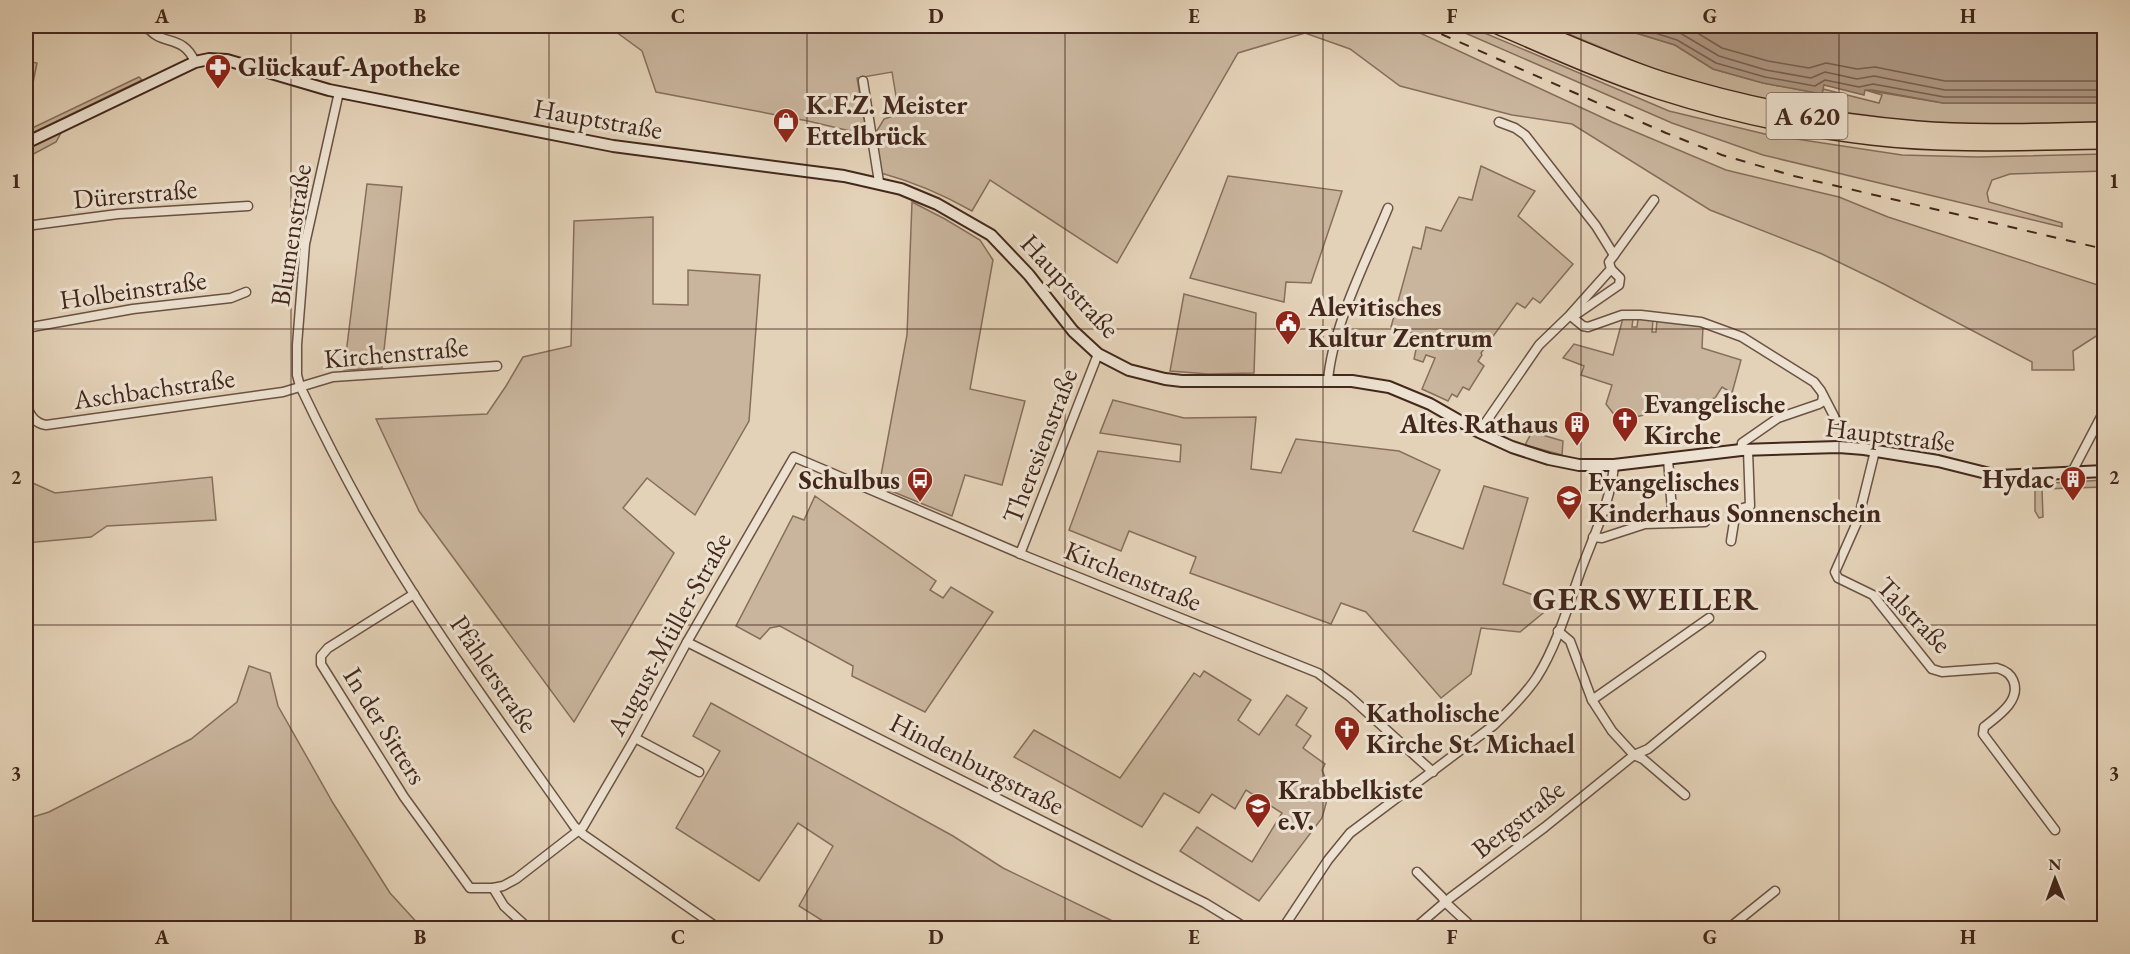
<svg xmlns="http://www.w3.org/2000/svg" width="2130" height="954" viewBox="0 0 2130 954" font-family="'EB Garamond',serif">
	<rect width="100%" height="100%" fill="#e4d2b8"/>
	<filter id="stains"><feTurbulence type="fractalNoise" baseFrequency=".00333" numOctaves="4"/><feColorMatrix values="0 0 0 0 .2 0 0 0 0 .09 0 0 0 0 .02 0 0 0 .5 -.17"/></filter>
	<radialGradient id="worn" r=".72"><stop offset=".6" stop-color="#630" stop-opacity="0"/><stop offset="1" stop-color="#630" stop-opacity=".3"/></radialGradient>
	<g fill="#c9b59d" stroke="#866e5c" stroke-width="1.5">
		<path d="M608 26H1405L1612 122 1726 170 1839 197 1888 217 2104 287V331L2073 351 2074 370H2032V362L1884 284 1822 254 1710 210 1572 124 1512 115 1400 86 1350 49 1305 33 1238 53 1117 263 990 180 972 211C942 194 914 182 881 173L875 134 884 119 899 114 892 72 857 78 867 135 808 121 656 92 642 51Z"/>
		<polygon points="1449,26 1468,26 1669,111 1769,135 1902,155 1977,157 2104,154 2104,171 2010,174 1992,180 1987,193 1989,202 2062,223 2062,227 1763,155 1672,123"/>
		<polygon points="1549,26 1613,26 1675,45 1713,69 1763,83 1822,94 1823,89 1879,103 1882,95 1865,90 1943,103 2104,103 2104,122 1972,127 1876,123 1781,107 1675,78"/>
		<polygon points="26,61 37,63 26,117"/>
		<polygon points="139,77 142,80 26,136 26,131"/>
		<polygon points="62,131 56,142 26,158 26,149"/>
		<polygon points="1481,166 1535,191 1518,216 1573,264 1540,303 1533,298 1525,308 1517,303 1481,353 1482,355 1478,361 1484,366 1469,390 1463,387 1457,397 1452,394 1448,401 1422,389 1435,358 1426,355 1423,362 1414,359 1419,335 1391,327 1413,247 1421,249 1426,227 1441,231 1459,197 1472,200"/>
		<polygon points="1228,176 1342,191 1311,283 1286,282 1284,302 1190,278"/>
		<polygon points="367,184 402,187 382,368 344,370"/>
		<polygon points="912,202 945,219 980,240 993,260 970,389 1025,401 1002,485 965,475 952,516 879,486 907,335"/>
		<polygon points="653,217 653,304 688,305 688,270 760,275 749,421 695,515 647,478 623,508 674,553 574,722 419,511 376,419 487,414 506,386 523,357 571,346 574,221"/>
		<polygon points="1184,294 1256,313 1254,373 1208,374 1170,371"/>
		<polygon points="1623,318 1633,318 1632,327 1637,327 1638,319 1653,320 1652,332 1656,332 1657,320 1703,326 1702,348 1741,360 1732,393 1722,387 1715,398 1619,421 1606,404 1612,385 1581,375 1584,366 1563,358 1574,344 1613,355"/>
		<polygon points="1113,400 1184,418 1256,417 1251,469 1281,473 1296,439 1399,451 1440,470 1413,531 1463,549 1484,486 1528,498 1503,584 1539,597 1536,604 1548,609 1520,632 1481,628 1471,674 1441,698 1366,612 1341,603 1331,624 1190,573 1196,557 1129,531 1121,551 1069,530 1098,451 1180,462 1181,445 1100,433"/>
		<polygon points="1532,432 1563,441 1562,455 1525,445"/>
		<polygon points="212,477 216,520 107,526 91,537 26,543 26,480 55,493"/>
		<polygon points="2104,480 2104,487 2042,489 2043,517 2039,518 2035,511 2035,484"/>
		<polygon points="815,496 936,581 930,590 943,598 951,587 993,612 925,712 852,676 853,666 780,626 770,628 760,639 736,626 793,516 804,520"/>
		<polygon points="249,666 270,673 278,706 333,803 390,893 422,928 26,928 26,819 49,812 191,739 237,702"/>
		<polygon points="1204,671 1251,700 1238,720 1259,735 1287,695 1307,708 1296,725 1311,736 1303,748 1325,764 1322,770 1330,789 1322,818 1259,901 1180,851 1197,827 1252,862 1282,813 1246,790 1235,809 1212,794 1199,813 1164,793 1142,827 1014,757 1034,730 1120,778 1194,673 1200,677"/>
		<polygon points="711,703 953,836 1003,868 1127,928 834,928 799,906 833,846 798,823 759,881 676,828 720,751 693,736"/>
	</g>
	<polygon fill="#ad9883" stroke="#836b5a" stroke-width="1.5" points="1613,26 2104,26 2104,103 1943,103 1872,90 1865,90 1864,95 1824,85 1822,94 1763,83 1713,69 1675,45"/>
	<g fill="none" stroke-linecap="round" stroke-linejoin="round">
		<g stroke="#786050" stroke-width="1.5">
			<polyline points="1633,26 1677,40 1716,63 1765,77 1815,86 1825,80 1859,87 1873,84 1944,97 2104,97"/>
			<polyline points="1658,26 1680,33 1719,56 1766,70 1811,78 1825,72 1857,79 1874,76 1945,90 2104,90"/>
			<polyline points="1686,26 1722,48 1768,61 1809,68 1826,63 1857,69 1875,67 1945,81 2104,81"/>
		</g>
		<g stroke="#6b5243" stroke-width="11">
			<g id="street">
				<polyline points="126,26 149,29"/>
				<path d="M147 26C160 47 183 33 195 62"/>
				<polyline points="863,81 879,182"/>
				<path d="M339 92 305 244 297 345V375L300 386C328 445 358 503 392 559 448 651 512 738 574 826L584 835 718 928"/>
				<polyline points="1499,122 1515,128 1525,135 1596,226 1614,255"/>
				<polyline points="26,226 118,214 248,206"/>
				<polyline points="1574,316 1619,285 1620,278 1611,269"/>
				<polyline points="1572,317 1583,326 1588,327 1622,315 1641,315 1701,322 1742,337 1814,382 1821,391 1836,420"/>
				<polyline points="26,328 133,309 231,298 246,292"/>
				<path d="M1328 381C1332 327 1367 259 1388 208"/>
				<path d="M26 401C28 413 33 423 46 425L283 392 333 377 497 366"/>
				<polyline points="1479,432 1539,345 1569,316 1611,269 1609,262 1654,200"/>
				<polyline points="1741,450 1742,443 1778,418 1819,404 1822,402 1823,396"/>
				<path d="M1875 451 1858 520 1835 572 1838 578 1873 595 1932 669 1942 672 1997 668C2004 670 2010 673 2013 680 2022 700 1998 716 1984 727L1983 734 2055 830"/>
				<polyline points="1668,459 1673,523"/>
				<polyline points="2072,472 2104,411"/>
				<polyline points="1593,537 1602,538 1645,524 1705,522"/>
				<polyline points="1731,541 1736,510 1750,506 1748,450"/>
				<polyline points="1020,554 1098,354"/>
				<polyline points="414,594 328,648 321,656 321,664 404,797 470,888 493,888 503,886 516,879 583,827 635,738 687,642 794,457 1028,557 1318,673 1349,696 1433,772"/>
				<polyline points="1558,631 1570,641 1592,700 1612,731 1634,755 1643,759 1685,795"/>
				<polyline points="687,642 1205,903 1246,928"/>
				<polyline points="1592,700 1709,618"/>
				<polyline points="635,738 699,772"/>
				<polyline points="1417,872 1442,897 1445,902 1473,928"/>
				<polyline points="493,888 504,906 528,928"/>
				<path d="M1283 928 1328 860 1350 833 1494 725C1510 710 1525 695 1537 677 1557 645 1568 606 1581 570 1593 537 1611 501 1614 465"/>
				<polyline points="1415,928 1450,898 1545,827 1634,755 1648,749 1761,656"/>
				<polyline points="1729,928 1775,891"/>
			</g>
		</g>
		<g stroke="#43271c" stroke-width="14">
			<polyline id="secondary" points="26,143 195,62 209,59 227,60 329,90 613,146 844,176 901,189 937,204 991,235 1029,275 1073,331 1098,354 1129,370 1165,379 1182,381 1352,381 1389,387 1430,404 1479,432 1512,447 1549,459 1579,465 1614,465 1741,450 1839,447 1864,449 1938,461 1998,476 2104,471"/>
		</g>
		<g stroke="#43271c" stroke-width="18">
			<g id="highway">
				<path d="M1498 26C1551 49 1604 73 1659 91 1728 113 1800 129 1872 137 1949 146 2027 142 2104 141"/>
				<path d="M1527 26C1572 45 1617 65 1663 80 1746 106 1831 122 1917 129 1979 134 2042 131 2104 130"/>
			</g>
		</g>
		<use href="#street" stroke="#ede2d1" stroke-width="8"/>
		<use href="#secondary" stroke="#ede2d1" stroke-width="10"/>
		<use href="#highway" stroke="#e4d2b8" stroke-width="15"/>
		<polyline stroke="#43271c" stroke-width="2" stroke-dasharray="10 10" stroke-linecap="butt" points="1423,26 1666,133 1722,155 1794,176 2104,249"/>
	</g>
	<path fill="none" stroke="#43271c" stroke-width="1.5" stroke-opacity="0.55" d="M291 26V928M549 26V928M807 26V928M1065 26V928M1323 26V928M1581 26V928M1839 26V928M26 329H2104M26 625H2104"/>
	<defs>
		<g id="pharmacy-pin" transform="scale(1.35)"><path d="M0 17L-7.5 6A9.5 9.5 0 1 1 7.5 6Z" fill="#8f2418" stroke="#ede2d1"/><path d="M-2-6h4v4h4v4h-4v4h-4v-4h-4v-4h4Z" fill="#fff"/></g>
		<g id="shop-pin" transform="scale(1.35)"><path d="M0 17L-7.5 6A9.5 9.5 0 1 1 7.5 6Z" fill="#8f2418" stroke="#ede2d1"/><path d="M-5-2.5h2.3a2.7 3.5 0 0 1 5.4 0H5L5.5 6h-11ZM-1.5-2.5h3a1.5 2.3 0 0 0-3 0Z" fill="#fff"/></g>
		<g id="civic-pin" transform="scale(1.35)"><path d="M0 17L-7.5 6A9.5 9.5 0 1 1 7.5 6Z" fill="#8f2418" stroke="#ede2d1"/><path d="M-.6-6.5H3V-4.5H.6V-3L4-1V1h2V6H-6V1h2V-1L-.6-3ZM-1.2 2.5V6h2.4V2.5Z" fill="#fff"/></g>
		<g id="church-pin" transform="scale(1.35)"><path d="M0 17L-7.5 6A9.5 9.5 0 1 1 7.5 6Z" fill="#8f2418" stroke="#ede2d1"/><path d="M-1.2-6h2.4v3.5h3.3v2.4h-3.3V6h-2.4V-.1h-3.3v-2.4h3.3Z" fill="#fff"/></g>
		<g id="building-pin" transform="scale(1.35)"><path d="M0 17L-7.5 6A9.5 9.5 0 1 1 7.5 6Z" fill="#8f2418" stroke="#ede2d1"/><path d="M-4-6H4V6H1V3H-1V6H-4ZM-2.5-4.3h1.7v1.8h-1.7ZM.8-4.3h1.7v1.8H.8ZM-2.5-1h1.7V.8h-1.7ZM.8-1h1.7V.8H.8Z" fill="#fff"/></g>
		<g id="bus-pin" transform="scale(1.35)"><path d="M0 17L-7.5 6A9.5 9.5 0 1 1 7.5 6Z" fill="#8f2418" stroke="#ede2d1"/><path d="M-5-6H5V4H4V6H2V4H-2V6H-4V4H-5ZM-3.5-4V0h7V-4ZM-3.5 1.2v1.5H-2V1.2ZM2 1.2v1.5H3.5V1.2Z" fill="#fff"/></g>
		<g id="school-pin" transform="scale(1.35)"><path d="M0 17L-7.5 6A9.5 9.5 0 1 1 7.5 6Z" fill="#8f2418" stroke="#ede2d1"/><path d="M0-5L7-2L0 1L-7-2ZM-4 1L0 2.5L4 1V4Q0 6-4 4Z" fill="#fff"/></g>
	</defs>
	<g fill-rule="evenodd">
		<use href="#pharmacy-pin" x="218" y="67"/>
		<use href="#shop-pin" x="786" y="121"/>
		<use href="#civic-pin" x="1288" y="323"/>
		<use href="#church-pin" x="1625" y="420"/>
		<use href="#building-pin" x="1577" y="424"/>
		<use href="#building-pin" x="2073" y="479"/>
		<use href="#bus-pin" x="920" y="480"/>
		<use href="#school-pin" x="1569" y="498"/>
		<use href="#church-pin" x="1347" y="729"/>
		<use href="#school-pin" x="1258" y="806"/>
	</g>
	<g text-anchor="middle" stroke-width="6" stroke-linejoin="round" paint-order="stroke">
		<rect fill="#ede2d1" stroke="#765f52" stroke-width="1.5" x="1766.5" y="93" width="81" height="46" rx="4.5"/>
		<g font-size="26" font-weight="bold" fill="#43271c">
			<text x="1807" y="125">A 620</text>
		</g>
		<g font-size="27" font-weight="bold" fill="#43271c" stroke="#ede2d1" text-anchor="start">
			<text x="238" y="76">Glückauf-Apotheke</text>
			<text x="806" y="114">K.F.Z. Meister<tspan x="806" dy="31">Ettelbrück</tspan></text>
			<text x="1308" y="316">Alevitisches<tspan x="1308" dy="31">Kultur Zentrum</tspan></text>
			<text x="1644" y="413">Evangelische<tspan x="1644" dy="31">Kirche</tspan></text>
			<text x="1558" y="433" text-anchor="end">Altes Rathaus</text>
			<text x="2054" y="488" text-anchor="end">Hydac</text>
			<text x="900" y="489" text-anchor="end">Schulbus</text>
			<text x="1588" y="491">Evangelisches<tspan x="1588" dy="31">Kinderhaus Sonnenschein</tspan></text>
			<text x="1366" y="722">Katholische<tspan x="1366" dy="31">Kirche St. Michael</tspan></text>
			<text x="1278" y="799">Krabbelkiste<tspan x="1278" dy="31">e.V.</tspan></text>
		</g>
		<g font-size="27" fill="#43271c" stroke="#ede2d1">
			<text transform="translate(598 119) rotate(10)" y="9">Hauptstraße</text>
			<text transform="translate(135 194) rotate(-5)" y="9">Dürerstraße</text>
			<text transform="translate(291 235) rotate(-81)" y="9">Blumenstraße</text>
			<text transform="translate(1070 286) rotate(47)" y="9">Hauptstraße</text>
			<text transform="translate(133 290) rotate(-8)" y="9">Holbeinstraße</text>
			<text transform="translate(396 353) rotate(-5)" y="9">Kirchenstraße</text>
			<text transform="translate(154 389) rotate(-8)" y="9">Aschbachstraße</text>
			<text transform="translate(1890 435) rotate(7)" y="9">Hauptstraße</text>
			<text transform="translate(1040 446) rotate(-69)" y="9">Theresienstraße</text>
			<text transform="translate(1133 576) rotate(22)" y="9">Kirchenstraße</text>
			<text transform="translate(1914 615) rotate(46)" y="9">Talstraße</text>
			<text transform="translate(669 634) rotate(-61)" y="9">August-Müller-Straße</text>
			<text transform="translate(494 674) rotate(56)" y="9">Pfählerstraße</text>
			<text transform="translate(385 726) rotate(58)" y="9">In der Sitters</text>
			<text transform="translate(977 764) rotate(27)" y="9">Hindenburgstraße</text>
			<text transform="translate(1518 819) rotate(-38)" y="9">Bergstraße</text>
		</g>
		<g font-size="33" font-weight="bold" letter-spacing="1.5" fill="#43271c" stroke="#ede2d1">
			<text x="1646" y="610">GERSWEILER</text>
		</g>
	</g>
	<rect width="2130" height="954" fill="none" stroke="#e4d2b8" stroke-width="66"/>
	<g transform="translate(2055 879) rotate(359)" stroke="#ede2d1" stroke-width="4.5" paint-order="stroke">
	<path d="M0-4.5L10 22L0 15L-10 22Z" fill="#43271c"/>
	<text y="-9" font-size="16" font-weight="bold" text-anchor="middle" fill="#43271c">N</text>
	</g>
	<rect x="33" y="33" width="2064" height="888" fill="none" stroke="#43271c" stroke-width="2"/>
	<g font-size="20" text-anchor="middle" font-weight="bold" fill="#43271c">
		<text x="162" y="23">A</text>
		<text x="420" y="23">B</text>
		<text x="678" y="23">C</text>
		<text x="936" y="23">D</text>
		<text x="1194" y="23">E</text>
		<text x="1452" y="23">F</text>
		<text x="1710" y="23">G</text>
		<text x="1968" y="23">H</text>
		<text x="16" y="188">1</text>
		<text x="2114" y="188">1</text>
		<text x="16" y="484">2</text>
		<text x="2114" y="484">2</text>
		<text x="16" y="780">3</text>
		<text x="2114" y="780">3</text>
		<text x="162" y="944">A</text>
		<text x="420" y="944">B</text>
		<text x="678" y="944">C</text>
		<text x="936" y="944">D</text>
		<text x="1194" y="944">E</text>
		<text x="1452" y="944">F</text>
		<text x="1710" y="944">G</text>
		<text x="1968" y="944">H</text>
	</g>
	<rect width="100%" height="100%" filter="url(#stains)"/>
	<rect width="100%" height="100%" fill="url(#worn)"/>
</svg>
